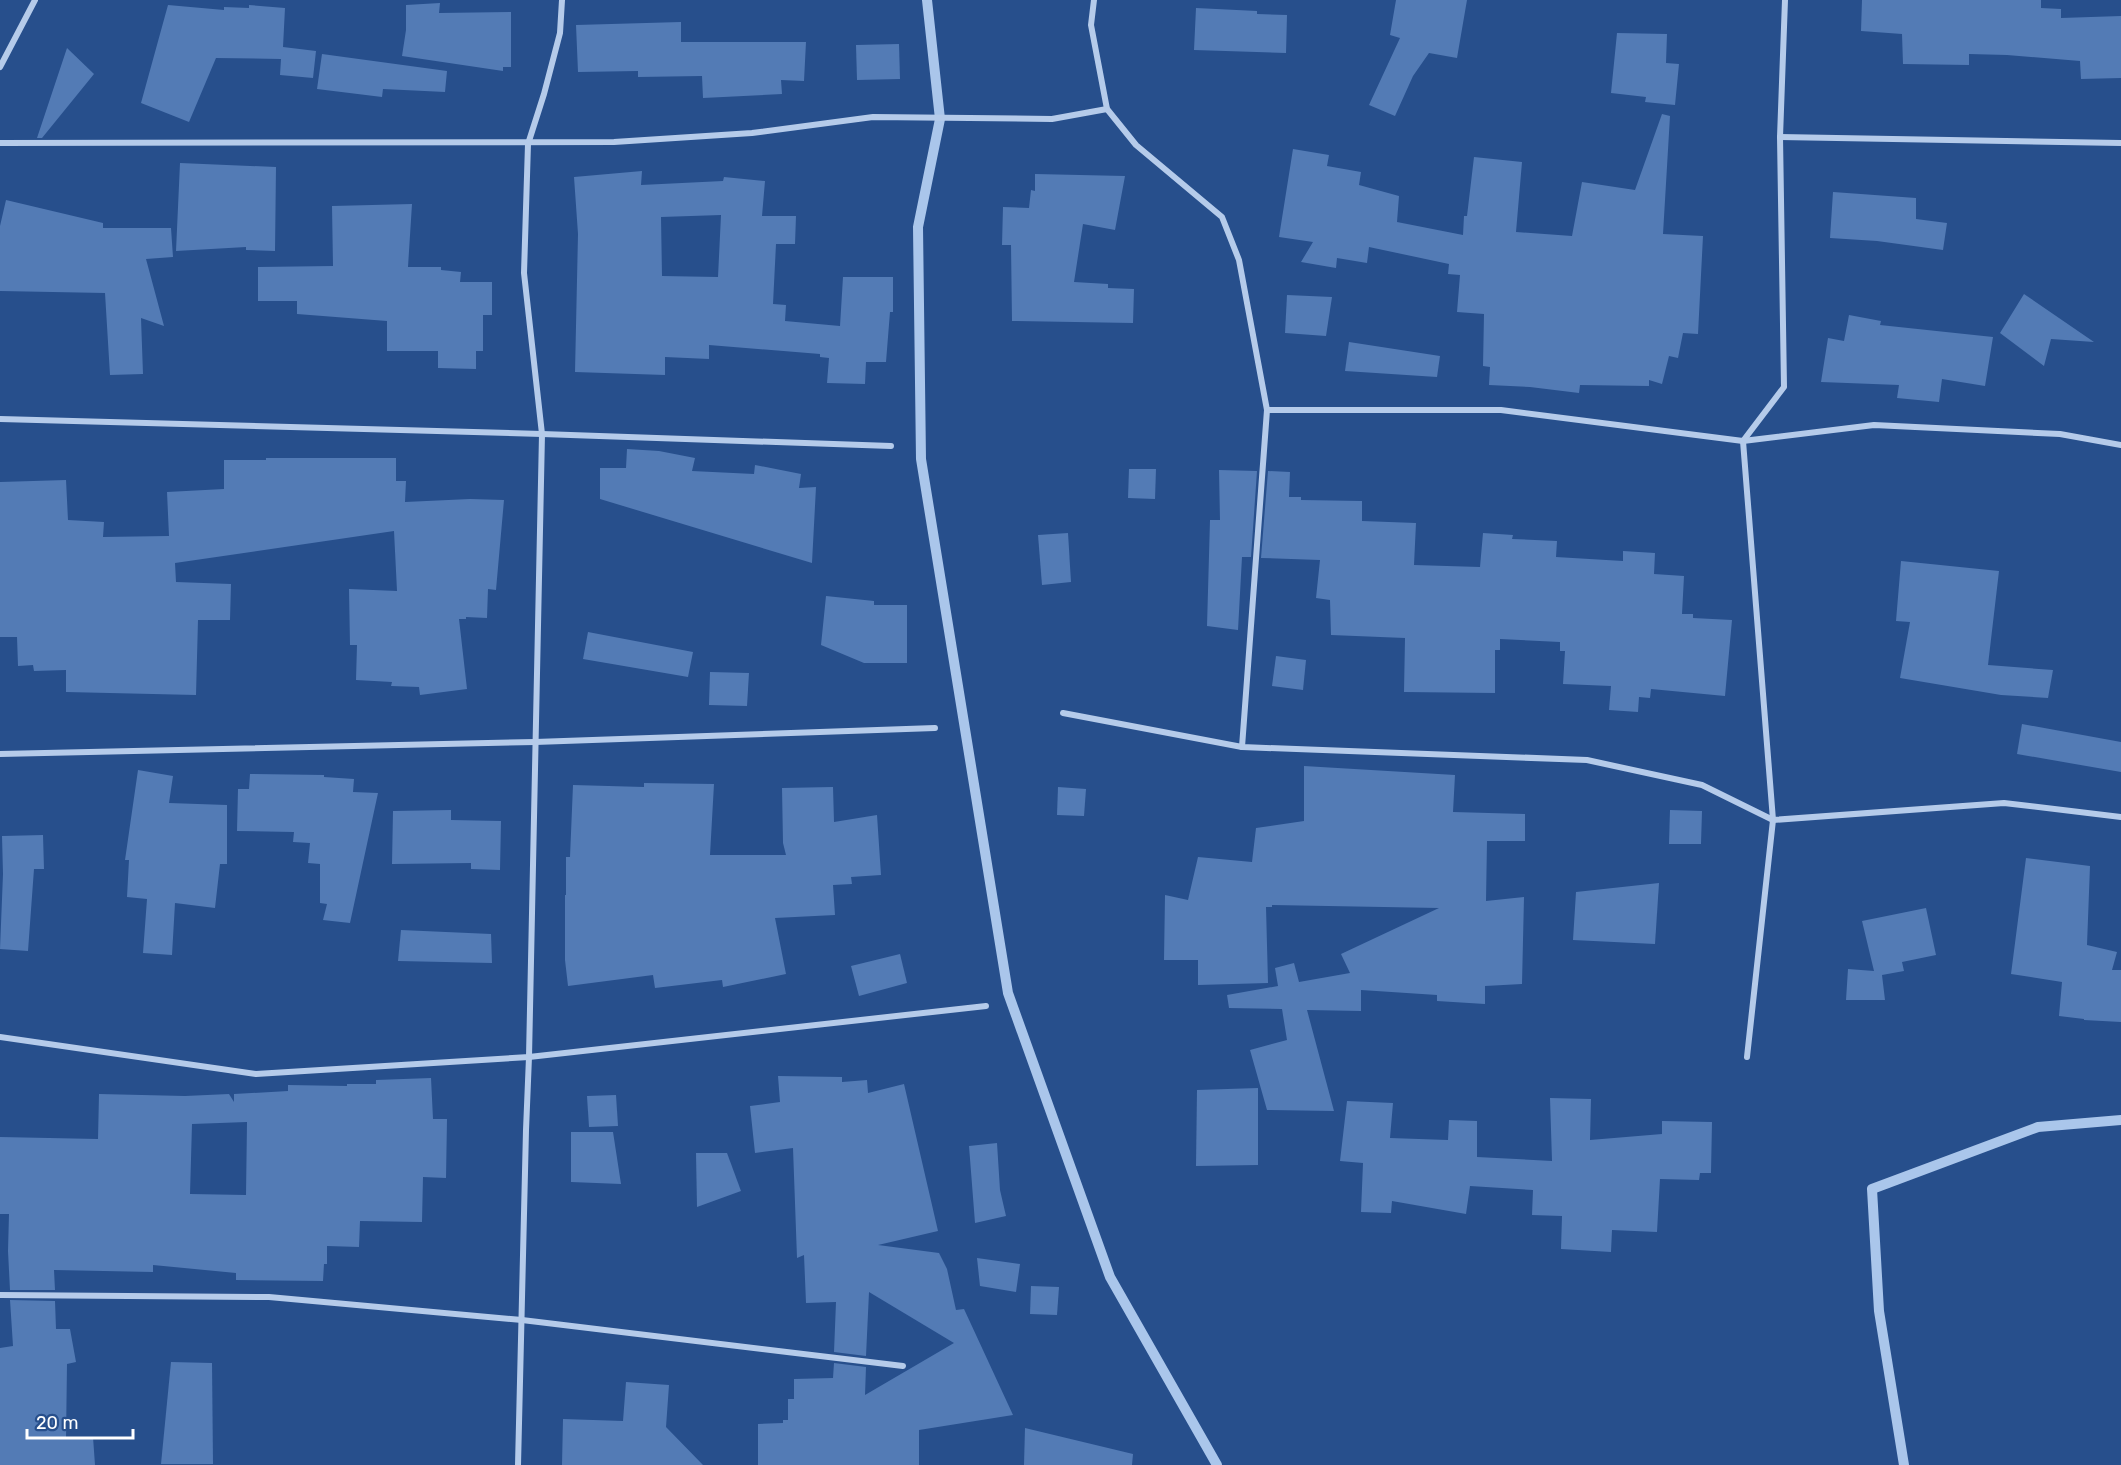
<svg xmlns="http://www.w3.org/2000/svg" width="2121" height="1465" viewBox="0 0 2121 1465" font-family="Rubik,sans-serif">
	<rect width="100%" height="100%" fill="#274f8c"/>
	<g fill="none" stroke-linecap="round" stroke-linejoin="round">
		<g stroke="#aac6eb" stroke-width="10">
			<polyline points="927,0 940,119 918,227 921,459 1008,993 1110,1277 1217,1465"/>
			<polyline points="1904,1465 1879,1311 1872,1189 2038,1127 2121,1120"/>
		</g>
	</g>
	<g fill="#537bb5" fill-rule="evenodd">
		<polygon points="1396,0 1467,0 1457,58 1429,53 1413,76 1395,116 1369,105 1400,38 1390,35"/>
		<polygon points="1862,0 2041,0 2041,8 2061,9 2061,18 2121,16 2121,78 2081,79 2080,61 2007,55 1969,54 1969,65 1903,64 1902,34 1861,31"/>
		<polygon points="440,3 439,13 511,12 511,67 503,67 503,71 402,56 406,30 406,5"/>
		<polygon points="168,5 224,10 224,7 249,8 249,5 285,8 283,47 316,51 313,78 280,75 281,59 216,58 189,122 141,103"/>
		<polygon points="1196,8 1257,11 1257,14 1287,15 1286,53 1194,50"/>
		<polygon points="681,22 681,42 806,42 804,81 781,80 782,94 703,98 702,76 638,77 638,71 578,72 576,25"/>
		<polygon points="1617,33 1667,34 1666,63 1679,64 1675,105 1645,102 1646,97 1611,93"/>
		<polygon points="899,44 900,79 857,80 856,45"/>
		<polygon points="67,48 94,74 42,138 37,138"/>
		<polygon points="322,54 447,71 445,92 383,89 382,97 317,89"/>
		<polygon points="1662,114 1670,116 1663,234 1703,236 1698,334 1683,333 1678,358 1669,356 1662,384 1649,380 1649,386 1580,385 1579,393 1530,387 1489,385 1490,367 1483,366 1484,314 1457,312 1460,275 1448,274 1449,264 1369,247 1367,263 1337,258 1336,268 1301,262 1313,242 1279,237 1293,149 1329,155 1327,166 1361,172 1359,185 1399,196 1397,222 1463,235 1464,216 1467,216 1474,157 1522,162 1516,232 1572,236 1582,182 1635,190"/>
		<polygon points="180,163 276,167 275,251 246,250 246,247 176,251"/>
		<path d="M642 171 641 185 723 181 724 177 765 181 762 216H796L795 244H776L773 304 786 305 785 321 840 326 843 277H893V312H890L886 362H866L865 384 827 383 829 358 820 357V354L709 345V359L665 357V375L575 372 578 234 574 177ZM721 215 718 277 662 276 661 217Z"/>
		<polygon points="1035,174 1125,176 1115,230 1083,224 1074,282 1108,284 1108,288 1134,289 1133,323 1012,321 1011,245 1002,245 1003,207 1029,208 1031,190 1035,191"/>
		<polygon points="1833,192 1916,198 1916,219 1947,223 1943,250 1877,241 1830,238"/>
		<polygon points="6,200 103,223 103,228 171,228 173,257 146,259 164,326 141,318 143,374 110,375 105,293 0,291 0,226"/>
		<polygon points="412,204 408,267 441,267 441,270 461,272 460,282 492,282 492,315 483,315 483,351 476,351 476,369 438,368 438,351 387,351 387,321 297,314 297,301 258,301 258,267 333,266 332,206"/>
		<polygon points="2024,294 2094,342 2051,339 2044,366 2000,333"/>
		<polygon points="1287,295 1332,297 1326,336 1285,333"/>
		<polygon points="1849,315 1881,321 1880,325 1993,337 1985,386 1942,379 1939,402 1897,398 1899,385 1821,382 1828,338 1844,341"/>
		<polygon points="1349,342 1440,356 1437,377 1345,371"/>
		<polygon points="627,449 659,451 695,458 692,471 754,474 755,465 801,474 799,488 816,487 812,563 600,499 600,468 626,468"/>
		<polygon points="266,458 396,458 396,481 406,481 405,502 470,499 504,500 496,590 488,589 487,618 466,617 466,619 459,619 467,689 420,695 419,687 391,686 392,682 356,680 357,645 350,645 349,589 397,591 394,531 175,563 176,582 231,584 230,620 198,620 196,695 66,692 66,670 34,671 33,665 18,666 17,637 0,637 0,482 66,480 68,520 104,522 103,537 169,536 167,492 224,489 224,460 266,460"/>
		<polygon points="1129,469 1156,469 1155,499 1128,498"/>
		<polygon points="1219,470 1257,471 1251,557 1242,557 1238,630 1207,626 1210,520 1220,520"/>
		<polygon points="1268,471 1290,472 1289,497 1301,497 1301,500 1362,501 1362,521 1416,523 1414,565 1480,567 1483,533 1513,535 1512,539 1557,541 1556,557 1623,561 1623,551 1655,553 1654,574 1684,576 1682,614 1693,614 1693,618 1732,620 1725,696 1651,689 1650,698 1639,697 1638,712 1609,710 1611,686 1563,684 1565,651 1560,651 1560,642 1500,639 1500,650 1495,650 1495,693 1404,692 1405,638 1331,635 1330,600 1316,598 1320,560 1261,558"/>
		<polygon points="1068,533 1071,582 1042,585 1038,535"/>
		<polygon points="1901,561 1999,571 1988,665 2053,670 2048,698 2001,695 1900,678 1910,622 1896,621"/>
		<polygon points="826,596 874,601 874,605 907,605 907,663 864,663 821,645"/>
		<polygon points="588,632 693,652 688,677 583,659"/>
		<polygon points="1276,656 1306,660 1303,690 1272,686"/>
		<polygon points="710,672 749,673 747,706 709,705"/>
		<polygon points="2022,724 2121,742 2121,772 2017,754"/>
		<polygon points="1304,766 1455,775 1453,812 1525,814 1525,841 1487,841 1486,901 1524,897 1522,984 1485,986 1485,1004 1437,1001 1437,995 1361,990 1361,1011 1307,1010 1334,1111 1267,1110 1250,1050 1287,1040 1282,1009 1229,1008 1227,995 1278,986 1275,968 1294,963 1299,982 1350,973 1341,954 1439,908 1272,905 1272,907 1266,907 1268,983 1198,985 1198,960 1164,960 1165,895 1188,900 1198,857 1252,862 1256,828 1304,821"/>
		<polygon points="138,770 173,776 169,803 227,805 227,864 220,864 215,908 175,903 172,955 143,953 147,899 127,897 129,860 125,860"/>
		<polygon points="250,774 324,775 324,777 354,779 353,792 378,793 350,923 323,920 327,904 320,903 320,864 308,863 310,843 293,842 294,832 237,831 238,789 249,789"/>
		<polygon points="644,783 714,784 710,855 786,855 783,843 782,788 833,787 834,822 877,815 881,875 851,877 852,884 833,885 835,915 775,918 786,974 723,987 722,980 655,988 653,975 568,986 565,960 565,895 566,895 566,857 570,857 573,785 644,787"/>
		<polygon points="1058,787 1086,789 1084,816 1057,815"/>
		<polygon points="451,810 451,820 501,821 500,870 471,869 471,863 392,864 393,811"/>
		<polygon points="1670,810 1702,811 1701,844 1669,844"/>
		<polygon points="43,835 44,869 34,869 28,951 0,949 3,874 2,836"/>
		<polygon points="2026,858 2090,866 2087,945 2117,952 2112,970 2121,970 2121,1022 2084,1020 2084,1019 2059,1016 2062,982 2011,974"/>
		<polygon points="1659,883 1655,944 1573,940 1576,892"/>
		<polygon points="1926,908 1936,955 1902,962 1904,971 1882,975 1885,1000 1846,1000 1848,969 1874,971 1862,921"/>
		<polygon points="401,930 491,934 492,963 398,961"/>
		<polygon points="900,954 907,983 859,996 851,966"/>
		<polygon points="778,1076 842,1077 842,1082 867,1080 868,1093 904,1084 938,1231 878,1245 939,1253 947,1269 956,1310 964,1309 1013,1415 919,1430 919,1465 758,1465 758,1424 783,1423 783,1420 788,1420 788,1399 794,1399 794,1379 833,1378 834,1363 866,1367 865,1395 954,1343 869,1292 866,1356 834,1352 836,1302 806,1303 804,1255 797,1258 793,1148 755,1153 750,1106 780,1102"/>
		<path d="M431 1078 433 1119H447L446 1178 423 1177 422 1222 360 1221 359 1247 327 1246V1264H324L323 1281 236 1280V1273L153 1265V1272L54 1270 55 1290H10L8 1251 9 1214H0V1137L98 1139 99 1094 185 1096 229 1094 234 1102V1094L288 1091V1085L347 1086V1084H376V1080ZM247 1122 246 1195 190 1194 192 1124Z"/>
		<polygon points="1258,1088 1258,1165 1196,1166 1197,1090"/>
		<polygon points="616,1095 618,1126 589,1127 587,1096"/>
		<polygon points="1550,1098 1591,1099 1590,1140 1662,1134 1662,1121 1712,1122 1711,1173 1700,1173 1699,1180 1660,1179 1657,1232 1612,1230 1611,1252 1561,1249 1562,1216 1532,1215 1533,1190 1470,1186 1466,1214 1392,1201 1391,1213 1361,1212 1363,1163 1340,1161 1347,1101 1393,1103 1390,1138 1448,1140 1449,1120 1477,1121 1477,1157 1552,1161"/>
		<polygon points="571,1132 613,1132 621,1184 571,1182"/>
		<polygon points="997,1143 1000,1190 1006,1216 975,1223 969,1146"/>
		<polygon points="696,1153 727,1153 741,1191 697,1207"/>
		<polygon points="977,1258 1020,1264 1016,1292 980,1286"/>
		<polygon points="1031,1286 1059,1287 1057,1315 1030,1314"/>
		<polygon points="10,1300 55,1301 56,1329 70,1329 76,1362 67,1364 66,1439 93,1437 95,1465 0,1465 0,1348 13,1346"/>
		<polygon points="171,1362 212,1363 213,1464 161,1464"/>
		<polygon points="626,1382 669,1385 666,1427 703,1465 562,1465 563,1419 623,1421"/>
		<polygon points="1025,1428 1133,1454 1132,1465 1024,1465"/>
	</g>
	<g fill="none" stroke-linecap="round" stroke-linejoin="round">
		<g stroke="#b5cbea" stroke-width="6">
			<polyline points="1094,0 1091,25 1107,109 1136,145 1222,217 1239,260 1267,410 1242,747"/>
			<polyline points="0,67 35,0"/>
			<polyline points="1780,137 2121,143"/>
			<polyline points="0,143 614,142 752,133 873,117 1052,119 1107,109"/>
			<polyline points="1267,410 1501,410 1743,441 1874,425 2060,434 2121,445"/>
			<polyline points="0,419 542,434 891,446"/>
			<polyline points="1063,713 1242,747 1587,760 1702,785 1773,820 2004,803 2121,817"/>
			<polyline points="0,754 535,742 935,728"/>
			<polyline points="0,1037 256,1074 529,1057 986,1006"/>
			<polyline points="1747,1057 1773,820 1743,441 1784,387 1780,137 1785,0"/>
			<polyline points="0,1295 269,1297 522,1320 903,1366"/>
			<polyline points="518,1465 526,1130 529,1057 542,434 524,273 528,144 544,94 560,33 562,0"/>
		</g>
	</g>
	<path d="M27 1429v9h106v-9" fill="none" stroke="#ffffff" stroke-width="3"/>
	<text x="36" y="1429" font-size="18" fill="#ffffff" stroke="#274f8c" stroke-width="4.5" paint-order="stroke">20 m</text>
</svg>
